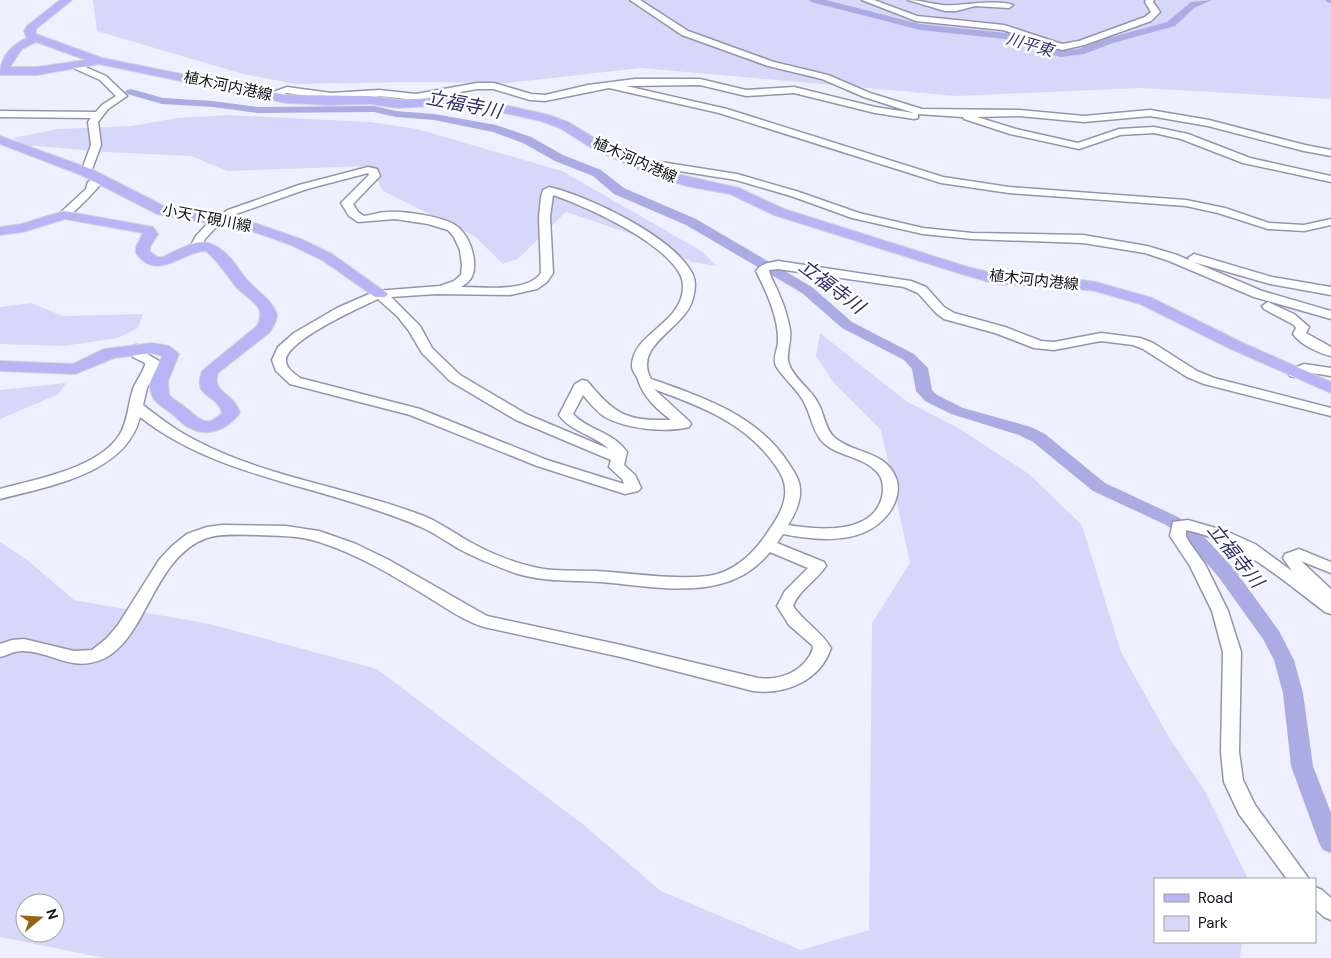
<svg xmlns="http://www.w3.org/2000/svg" width="1331" height="958" viewBox="0 0 1331 958" font-family="'DM Sans','Noto Sans JP',sans-serif">
	<rect width="100%" height="100%" fill="#eff0ff"/>
	<g fill="#d7d8f9" fill-rule="evenodd">
		<polygon points="93,0 1331,0 1331,99 1139,88 957,96 641,68 508,83 415,82 295,84 243,74 97,31"/>
		<polygon points="228,115 370,122 417,129 562,171 703,252 716,266 692,262 655,242 566,212 518,259 503,264 474,236 383,191 370,166 227,171 191,156 105,152 25,145 13,138 58,129 131,126 177,118"/>
		<polygon points="31,303 63,316 143,314 138,328 118,338 63,346 0,344 0,307"/>
		<path d="M820 333 906 401 960 429 1029 474 1082 525 1121 652 1170 739 1205 791 1248 879H1155V942H1242L1240 958H104L0 937V542L30 562 74 600 210 624 377 669 584 825 661 891 801 950 869 930 872 623 910 563 881 430 834 383 816 356ZM25 903H55V933H25Z"/>
		<polygon points="66,383 59,394 0,419 0,390"/>
	</g>
	<g fill="none" stroke-linecap="round" stroke-linejoin="round">
		<g fill="#abace3" fill-rule="evenodd">
			<polygon points="809,0 826,0 920,24 1006,33 1061,51 1078,49 1105,39 1167,22 1191,2 1212,0 1194,8 1175,26 1113,43 1084,54 1061,57 1040,52 1005,39 920,30 811,2"/>
			<polygon points="1325,0 1331,0 1331,3 1327,2"/>
			<polygon points="131,89 163,98 213,101 257,107 374,106 396,111 434,114 496,125 531,137 563,155 601,170 624,188 696,219 812,287 852,322 914,354 928,368 932,390 937,395 963,408 1031,427 1045,434 1105,483 1176,516 1196,528 1234,569 1279,631 1294,660 1303,693 1313,766 1331,813 1331,853 1323,850 1319,843 1291,766 1283,693 1274,660 1263,639 1220,579 1184,536 1164,524 1093,491 1033,442 1019,435 951,414 925,401 916,391 912,369 904,360 842,328 802,293 686,225 614,194 593,176 555,161 523,143 493,132 434,120 396,117 374,112 257,113 213,107 162,104 127,94 125,92 127,90"/>
		</g>
		<g stroke="#9495ac" stroke-width="3">
			<g id="minor">
				<polygon points="630,0 640,0 688,31 774,62 828,75 870,93 922,109 1019,110 1084,116 1150,110 1209,120 1305,145 1331,150 1331,156 1304,151 1208,126 1150,116 1084,122 1019,116 977,117 1016,129 1078,143 1119,129 1154,127 1188,134 1250,158 1331,176 1331,182 1243,163 1181,139 1154,133 1120,135 1079,149 1010,134 964,119 963,117 918,114 918,118 914,119 875,113 794,93 746,96 700,85 626,86 727,109 943,177 1009,187 1186,200 1225,208 1269,223 1304,225 1331,219 1331,225 1304,231 1268,229 1218,213 1186,206 1009,193 941,183 719,113 609,88 545,101 530,100 493,89 477,89 416,100 379,96 331,99 287,93 270,98 265,95 287,87 331,93 379,90 416,94 477,83 494,83 531,94 545,95 588,85 635,79 700,79 746,90 794,87 875,107 914,113 864,97 822,79 768,66 682,35"/>
				<polygon points="862,0 874,0 917,16 1004,25 1062,44 1079,41 1145,17 1151,12 1145,2 1146,0 1154,0 1153,2 1160,12 1151,21 1084,45 1062,50 1003,30 916,21"/>
				<path d="M908 0C924 0 939 7 955 5 973 4 999 0 1013 5L1009 8 975 6 956 11H945Z"/>
				<polygon points="74,62 106,76 127,96 108,109 98,122 101,145 91,172 86,175 81,172 91,145 88,122 91,118 0,117 0,111 96,112 102,105 116,96 100,80 71,67 69,65"/>
				<polygon points="639,161 654,161 737,174 799,192 859,213 923,228 972,233 1083,235 1147,246 1177,255 1262,291 1331,311 1331,319 1254,297 1169,261 1145,253 1083,243 972,239 923,234 852,218 791,196 736,180 654,167 635,166 634,164 635,162"/>
				<path d="M368 167 377 169 380 176 353 204 358 212 364 216C372 215 379 212 387 212 404 211 440 216 455 225 466 232 473 248 474 261 475 273 472 281 461 287 483 287 527 293 541 273L539 217 541 197 543 190 549 187C588 196 675 237 693 275 696 282 695 291 693 298 686 329 632 344 651 379 703 397 759 416 789 464 794 472 800 480 800 489 801 502 795 514 788 525 817 530 873 535 882 497 884 489 883 478 877 472 862 455 835 457 821 440 812 429 811 415 804 402 797 389 784 379 776 366 772 356 779 349 778 339 778 316 766 291 756 271 762 263 768 263 778 261L911 281 926 287 944 307 954 313 1005 327 1041 341 1054 342 1101 333 1140 338 1153 343 1197 371 1214 378 1331 408V416L1204 384 1187 377 1143 349 1133 345 1101 341 1054 350 1034 348 995 333 944 319 936 313 918 293 904 287 778 269 769 270C770 277 776 286 779 294 784 305 788 318 790 330 792 342 785 354 789 364 794 379 811 389 818 403 824 413 825 429 834 437 853 454 885 450 896 478 900 489 897 500 891 510 867 546 820 541 783 534L777 543 824 562 826 566C817 580 799 590 793 606 804 622 821 631 831 648 820 681 785 695 753 691L621 657 484 627C464 621 446 608 428 597 392 575 356 553 316 541 297 535 276 536 256 535 240 535 222 533 207 538 169 551 154 597 135 627 127 640 116 653 103 659 71 673 52 651 22 651 14 651 8 655 0 657V644L12 640 24 639 74 651 92 650 106 639 118 625 159 560 172 546 187 534 207 527 222 525 286 526 319 531 356 544 389 560 487 616 621 645 758 678C780 681 806 671 813 648L812 645 789 625 777 606 785 591 808 568 770 552C757 568 740 579 720 584 682 594 639 585 600 582 572 580 545 582 518 574 498 567 478 559 459 549 447 542 436 534 423 528 406 520 388 514 370 508 291 481 208 470 140 417 126 474 49 486 0 499V489C36 479 100 468 120 434 128 421 128 404 133 389 136 381 142 374 145 365V363L133 357 129 349 136 345 141 346 144 352 159 361 157 369 147 388 143 405C161 419 178 432 199 442 269 478 351 488 424 516 438 522 450 530 463 538 485 551 513 563 538 568 557 572 577 570 596 571 633 573 671 580 708 576 732 573 752 555 765 536 774 523 787 506 785 488 784 476 776 466 769 457 741 422 700 406 659 391L654 389 689 421 691 424 689 427C665 433 627 429 605 417 596 411 590 403 583 395L573 414C589 431 612 431 627 452L624 465 635 475 641 488 638 491 625 494 537 466 410 415 290 384 276 371 272 360 278 347 294 333 337 308 376 291 440 286 454 281 461 275 462 265 460 250 454 237 448 230 428 224 395 219 358 222 349 216 341 203 369 175 368 173 307 189 236 214 217 226 205 239 200 250 196 251 190 247 196 236 209 222 228 210 299 185ZM553 195C588 207 662 241 680 274 686 285 682 301 675 310 663 328 632 341 632 366 632 372 637 375 638 380 644 398 657 409 671 420 625 421 616 415 587 381L582 380 575 384 559 415C571 432 594 435 609 449L526 414 460 375 432 348 420 326 391 297 436 294 510 295 537 289 547 282 553 273 550 217ZM378 299 398 317 409 331 422 353 450 381 516 420 611 460 609 467 622 479 624 484 547 460 420 409 300 378C295 374 285 368 286 360 287 340 361 307 378 299Z"/>
				<path d="M100 176 105 179C94 192 82 205 68 217H60L58 215 60 213 86 189 88 182Z"/>
				<polygon points="1194,254 1272,277 1331,287 1331,295 1270,284 1190,261 1188,258"/>
				<path d="M1268 302 1294 314 1309 327 1306 333 1331 347V356C1318 353 1301 345 1293 334L1296 328 1294 325 1264 309 1262 306Z"/>
				<polygon points="1304,364 1331,368 1331,376 1306,372 1295,377 1290,376 1288,373 1290,370"/>
				<path d="M1188 520 1226 531 1255 544 1292 571 1283 558 1285 554 1299 549 1331 562V573L1301 561 1331 589V614L1325 612C1282 580 1240 541 1186 530V536L1189 542 1205 564 1228 611 1241 652 1239 752 1243 780 1255 805 1309 879H1287L1239 814 1224 782 1221 752 1223 652 1212 611 1190 566 1170 536 1173 522Z"/>
				<polygon points="1315,887 1322,890 1331,898 1331,920 1324,917 1315,909"/>
			</g>
		</g>
		<g stroke="#d4d4d5" stroke-width="2">
			<g id="major">
				<path d="M60 0H72L36 29V34L102 58 286 95 369 96 399 100 464 96 549 115 568 122 603 143 668 172 739 188 784 209 968 267 997 274 1069 278 1096 282 1152 298 1243 343 1331 382V393L1231 349 1140 304 1095 291 1069 288 996 284 958 273 774 215 730 194 691 187 658 178 593 149 560 128 541 121 464 104 399 108 369 104 328 105 286 103 99 64 37 75H0C0 57 12 45 27 38L24 31 27 26ZM36 42 86 60 37 67H10L22 49Z"/>
				<polygon points="0,136 91,169 166,207 254,223 301,239 332,254 388,294 385,297 375,297 322,260 291,245 251,231 157,214 81,175 0,144"/>
				<path d="M64 211 153 227 158 234 150 247V252L158 257H163C192 243 207 231 232 260 238 267 242 275 249 282 259 293 271 299 277 314L276 321 270 332 218 373C211 393 235 393 240 413 228 429 209 438 190 428 182 425 178 418 172 414 164 407 153 403 151 392 147 379 159 368 162 356L152 353 114 358 75 374 0 371V361L73 364 104 349 152 343 169 346 179 354 168 381 169 395C174 400 180 403 185 407 200 419 205 429 222 413 217 393 192 399 202 371L257 326C260 320 262 314 258 307 253 300 244 295 237 288 227 276 219 262 206 251 182 251 157 283 136 253V247L143 233 65 219 23 232 0 235V227L21 224Z"/>
			</g>
		</g>
		<use href="#minor" fill="#fff" fill-rule="evenodd"/>
		<use href="#major" fill="#b8b5f6" fill-rule="evenodd"/>
	</g>
	<g text-anchor="middle" stroke-width="5" stroke-linejoin="round" paint-order="stroke">
		<g font-size="15" fill="#0f0f18" stroke="#fff">
			<text transform="translate(228 86) rotate(12)" y="5">植木河内港線</text>
			<text transform="translate(635 160) rotate(24)" y="5">植木河内港線</text>
			<text transform="translate(207 218) rotate(11)" y="5">小天下硯川線</text>
			<text transform="translate(1034 280) rotate(6)" y="5">植木河内港線</text>
		</g>
		<g font-size="16" font-style="italic" fill="#322c6b" stroke="#fff">
			<text transform="translate(1030 44) rotate(16)" y="6">川平東</text>
		</g>
		<g font-size="19" font-style="italic" fill="#322c6b" stroke="#fff">
			<text transform="translate(464 104) rotate(11)" y="7">立福寺川</text>
			<text transform="translate(832 286) rotate(37)" y="7">立福寺川</text>
			<text transform="translate(1236 555) rotate(51)" y="7">立福寺川</text>
		</g>
	</g>
	<rect x="1154" y="878" width="162" height="65" fill="#ffffff" stroke="#9f9fa3"/>
	<rect x="1164" y="894" width="25" height="8" fill="#b8b5f6" stroke="#9f9fa3"/>
	<text x="1198" y="903" font-size="15" fill="#0f0f18">Road</text>
	<rect x="1164" y="916" width="25" height="15" fill="#d7d8f9" stroke="#9f9fa3"/>
	<text x="1198" y="928" font-size="15" fill="#0f0f18">Park</text>
	<g transform="translate(40 918) rotate(72)"><circle r="24" fill="#ffffff" stroke="#9f9fa3"/>
	<path d="M0-4L9 19L0 12L-9 19Z" fill="#966617"/>
	<text y="-8" font-size="14" font-weight="bold" text-anchor="middle" fill="#0f0f18">N</text>
	</g>
</svg>
